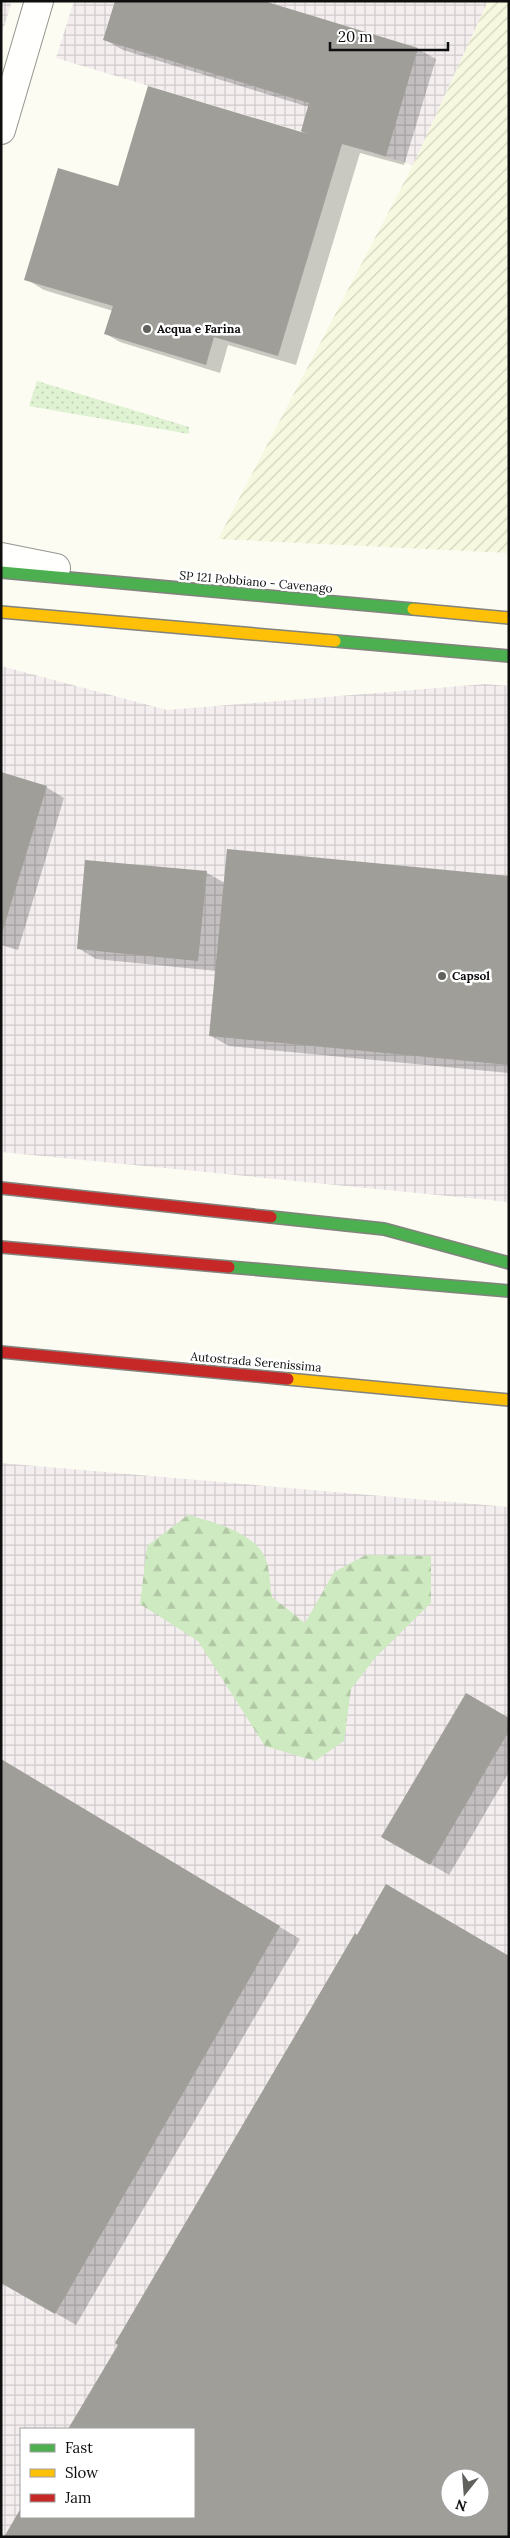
<svg xmlns="http://www.w3.org/2000/svg" width="510" height="2538" viewBox="0 0 510 2538" font-family="Lora,serif">
	<defs>
		<pattern id="industrial-grid" width="8" height="8" patternUnits="userSpaceOnUse" patternTransform="scale(1.25)"><rect width="8" height="8" fill="#f4eeef"/><path d="M0 4h8M4 0v8" fill="none" stroke="#d0cbcc"/></pattern>
		<pattern id="farmland-furrows" width="10" height="10" patternUnits="userSpaceOnUse" patternTransform="scale(1.25)"><rect width="10" height="10" fill="#f6f8df"/><path d="M-1 1l2-2M0 10L10 0M9 11l2-2" fill="none" stroke="#d2d3be"/></pattern>
		<pattern id="grass-dots" width="8" height="8" patternUnits="userSpaceOnUse" patternTransform="scale(1.25)"><rect width="8" height="8" fill="#dff2d2"/><path d="M2 2h.1M6 6h.1" fill="none" stroke="#beceb3" stroke-width="1.8" stroke-linecap="round"/></pattern>
		<pattern id="forest-firs" width="22" height="20" patternUnits="userSpaceOnUse" patternTransform="scale(1.25)"><rect width="22" height="20" fill="#ceeac0"/><path d="M5 1l3.5 6h-7zM16 11l3.5 6h-7z" fill="#b0c8a4"/></pattern>
	</defs>
	<rect width="100%" height="100%" fill="#fcfcf2"/>
	<g fill="url(#industrial-grid)" fill-rule="evenodd">
		<polygon points="1,1 12,1 1,36"/>
		<polygon points="74,1 488,1 413,165 56,58"/>
		<polygon points="1,666 167,710 486,684 509,686 509,1202 1,1152"/>
		<path d="M1 1463 509 1507V2537H1ZM21 2429H194V2517H21ZM450 2478H480V2508H450Z"/>
	</g>
	<polygon fill="url(#farmland-furrows)" points="488,1 509,1 509,553 218,539 413,165"/>
	<polygon fill="url(#grass-dots)" points="37,381 189,427 189,434 29,406"/>
	<path fill="url(#forest-firs)" d="M188 1515C213 1522 259 1533 267 1563 270 1574 270 1586 272 1597L305 1623 334 1572 366 1555 431 1556V1603L375 1658 351 1689 344 1741 315 1761 265 1746 198 1641 140 1604 147 1546Z"/>
	<g fill="#0003" fill-rule="evenodd">
		<polygon points="105,40 418,49 436,59 404,165 360,153 296,365 228,345 220,373 120,342 106,334 113,311 44,290 26,279 119,187 301,133 309,107 123,50"/>
		<polygon points="1,774 46,787 64,798 18,950 1,945"/>
		<polygon points="207,873 225,883 509,877 509,1073 229,1046 211,1036 217,971 96,959 78,948"/>
		<polygon points="509,1719 509,1772 449,1875 383,1836"/>
		<polygon points="1,1760 300,1939 76,2325 1,2281"/>
		<path d="M356 1935 509 2537H6L21 2511V2517H194V2429H70ZM450 2478H480V2508H450Z"/>
	</g>
	<g fill="#9f9e98" fill-rule="evenodd">
		<polygon points="115,1 264,1 418,48 386,156 342,144 278,356 214,337 206,365 104,334 113,306 24,280 58,168 118,186 148,86 308,134 301,131 309,103 103,40"/>
		<polygon points="1,772 47,786 2,933 1,933"/>
		<polygon points="227,849 509,876 509,1065 209,1036"/>
		<polygon points="85,860 207,871 198,961 77,949"/>
		<polygon points="466,1693 509,1718 509,1731 430,1865 381,1837"/>
		<polygon points="1,1759 280,1926 55,2314 1,2283"/>
		<path d="M386 1884 509 1956V2537H4L21 2508V2517H194V2429H68L118 2345 115 2343 355 1933 357 1935ZM450 2478H480V2508H450Z"/>
	</g>
	<g fill="none" stroke-linecap="round" stroke-linejoin="round">
		<g stroke="#959591" stroke-width="30">
			<g id="street">
				<polyline points="1,130 39,1"/>
				<polyline points="1,557 56,568"/>
			</g>
		</g>
		<g stroke="#82827e" stroke-width="14">
			<g id="fast">
				<polyline points="1,572 413,609"/>
				<polyline points="335,641 509,656"/>
				<polyline points="271,1217 384,1229 509,1263"/>
				<polyline points="229,1267 509,1291"/>
			</g>
		</g>
		<g stroke="#82827e" stroke-width="14">
			<g id="slow">
				<polyline points="413,609 509,618"/>
				<polyline points="1,612 335,641"/>
				<polyline points="288,1379 509,1400"/>
			</g>
		</g>
		<g stroke="#82827e" stroke-width="14">
			<g id="jam">
				<polyline points="1,1188 271,1217"/>
				<polyline points="1,1247 229,1267"/>
				<polyline points="1,1352 288,1379"/>
			</g>
		</g>
		<use href="#street" stroke="#fffffd" stroke-width="28"/>
		<use href="#fast" stroke="#4caf50" stroke-width="11"/>
		<use href="#slow" stroke="#ffc107" stroke-width="11"/>
		<use href="#jam" stroke="#c62828" stroke-width="11"/>
	</g>
	<g fill="#61615e" stroke="#fff" stroke-width="2">
		<circle cx="147" cy="329" r="5"/>
		<circle cx="442" cy="976" r="5"/>
	</g>
	<g text-anchor="middle" stroke-width="5" stroke-linejoin="round" paint-order="stroke">
		<g font-size="12" font-weight="bold" fill="#0e0e0e" stroke="#fff" text-anchor="start">
			<text x="157" y="333">Acqua e Farina</text>
			<text x="452" y="980">Capsol</text>
		</g>
		<g font-size="12" fill="#0e0e0e" stroke="#fff">
			<text transform="translate(256 582) rotate(5)" y="4">SP 121 Pobbiano - Cavenago</text>
			<text transform="translate(256 1362) rotate(5)" y="4">Autostrada Serenissima</text>
		</g>
	</g>
	<rect width="510" height="2538" fill="none" stroke="#0e0e0e" stroke-width="5"/>
	<rect x="20" y="2428" width="175" height="90" fill="#ffffff" stroke="#9f9f9f"/>
	<rect x="30" y="2444" width="25" height="8" fill="#4caf50" stroke="#9f9f9f"/>
	<text x="65" y="2453" font-size="15" fill="#0e0e0e">Fast</text>
	<rect x="30" y="2469" width="25" height="8" fill="#ffc107" stroke="#9f9f9f"/>
	<text x="65" y="2478" font-size="15" fill="#0e0e0e">Slow</text>
	<rect x="30" y="2494" width="25" height="8" fill="#c62828" stroke="#9f9f9f"/>
	<text x="65" y="2503" font-size="15" fill="#0e0e0e">Jam</text>
	<g transform="translate(465 2493) rotate(197)"><circle r="24" fill="#ffffff" stroke="#9f9f9f"/>
	<path d="M0-4L9 19L0 12L-9 19Z" fill="#61615e"/>
	<text y="-8" font-size="14" font-weight="bold" text-anchor="middle" fill="#0e0e0e">N</text>
	</g>
	<path d="M330 42v8h118v-8" fill="none" stroke="#0e0e0e" stroke-width="2.5"/>
	<text x="338" y="42" font-size="15" fill="#0e0e0e" stroke="#ffffff" stroke-width="4" paint-order="stroke">20 m</text>
</svg>
